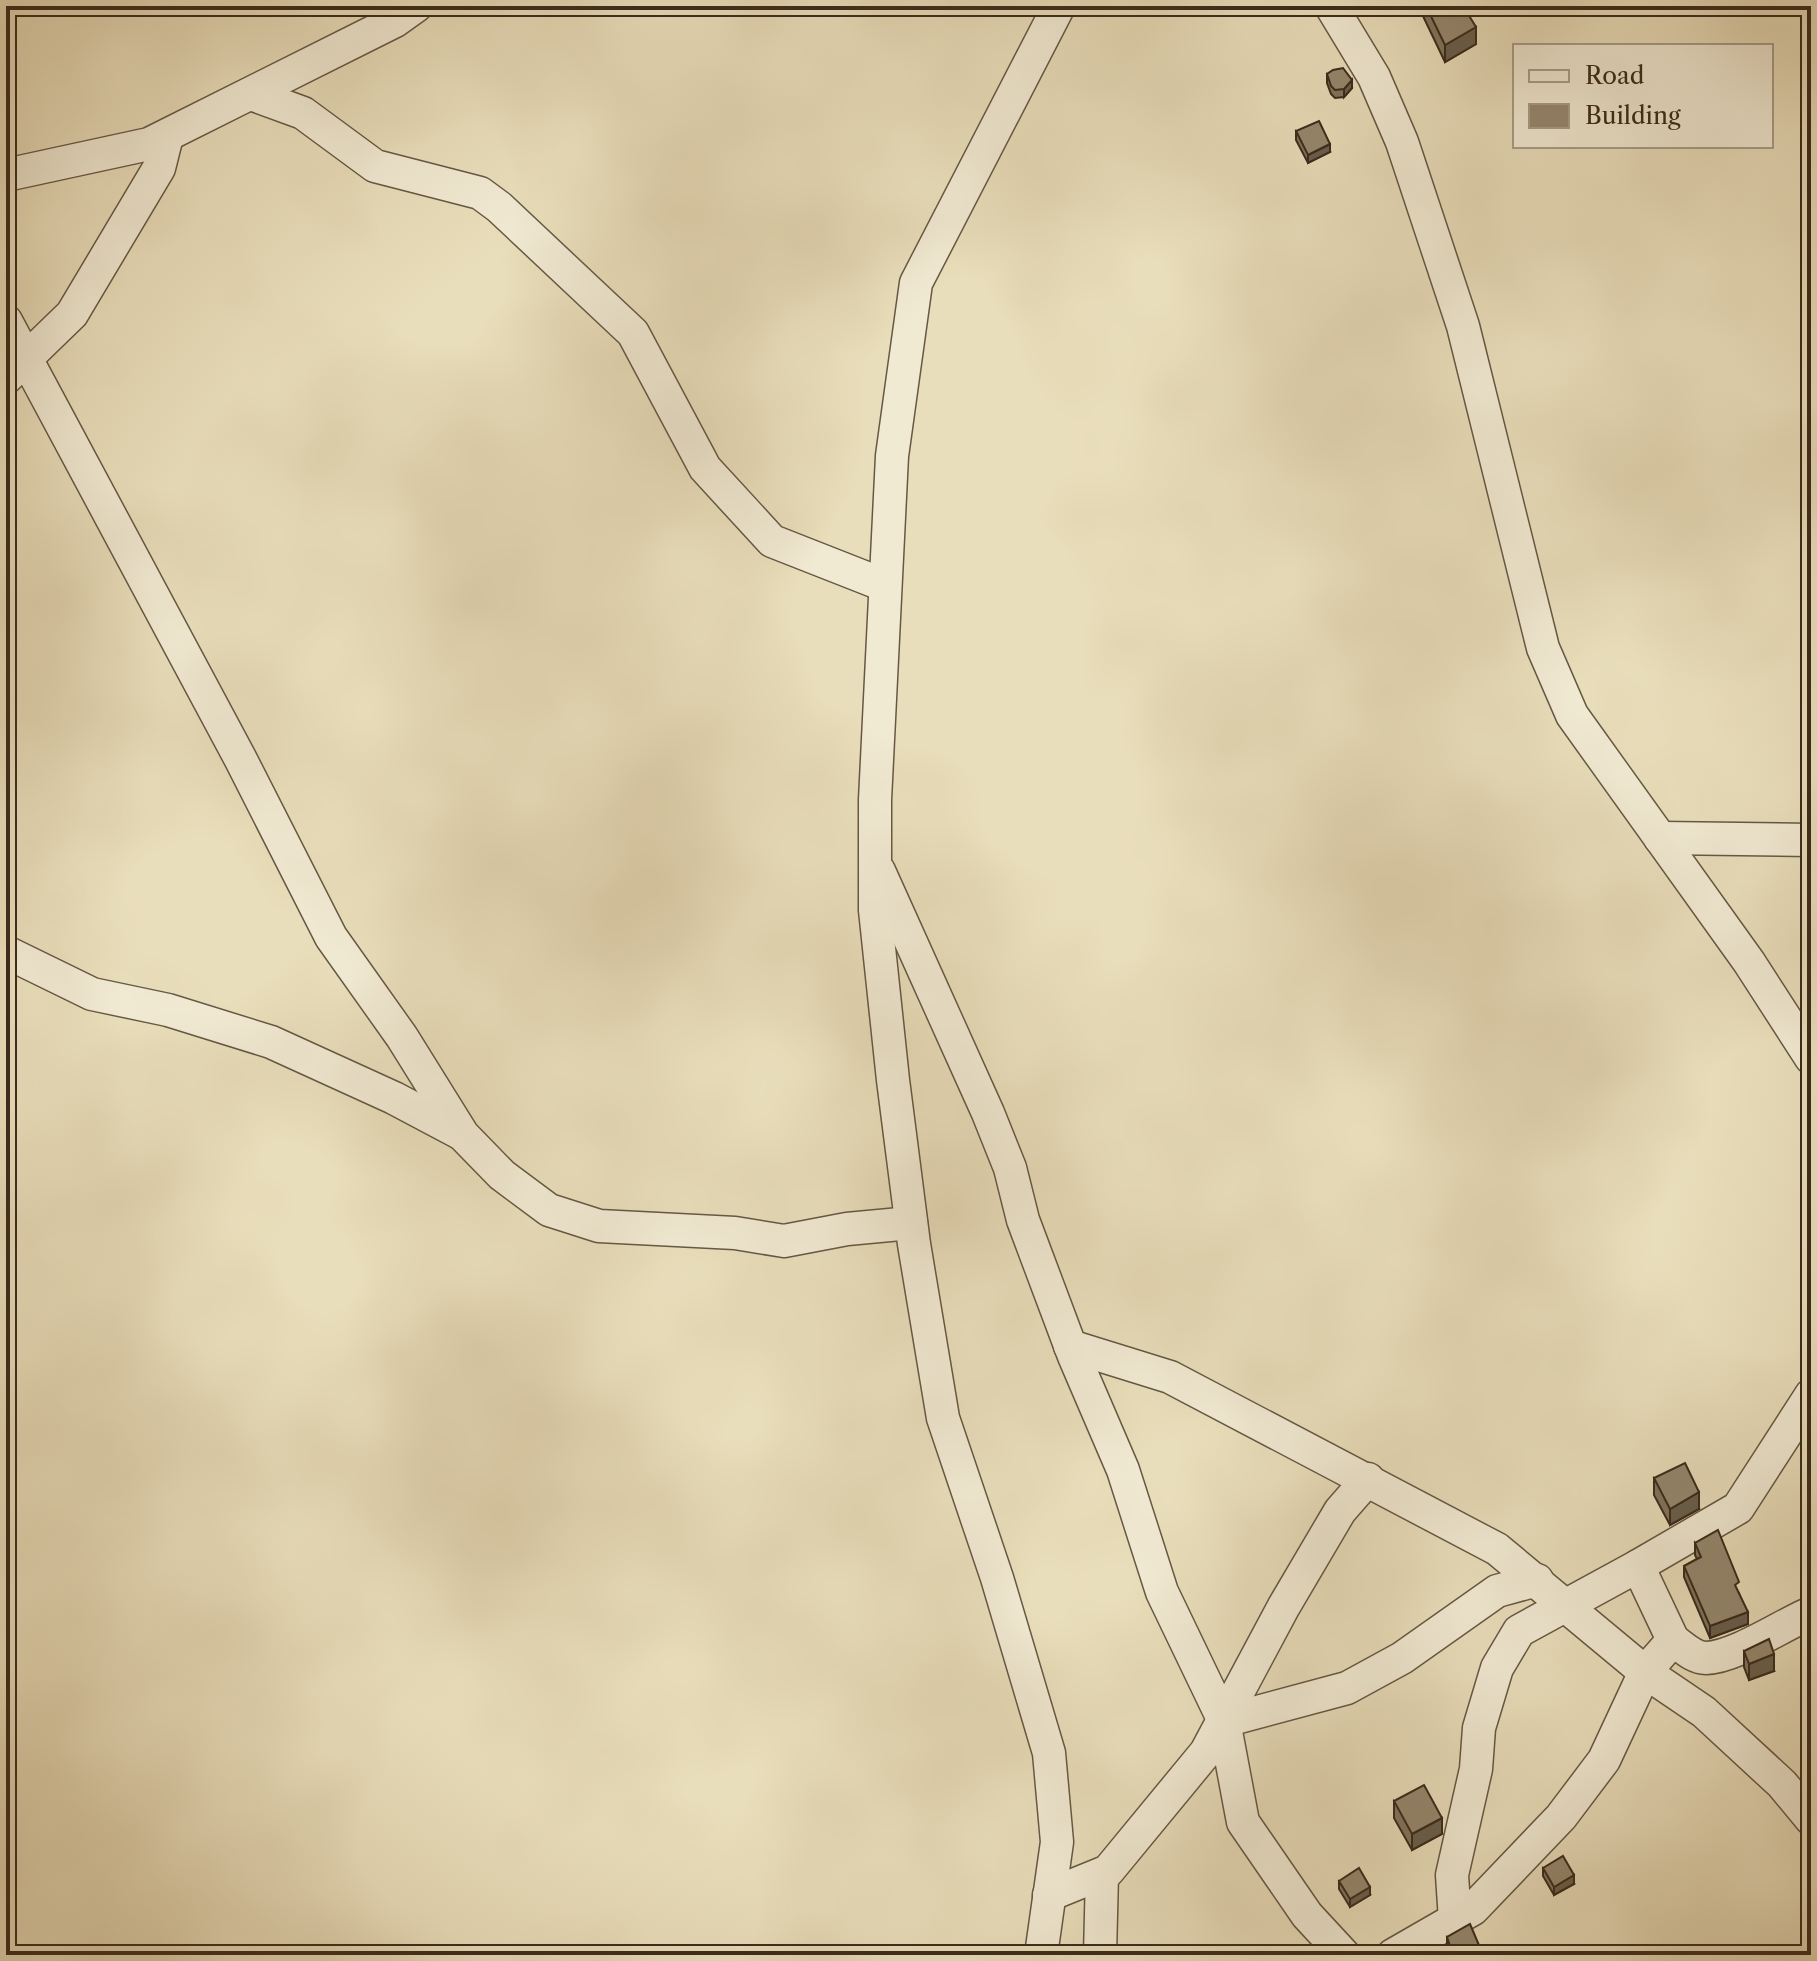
<svg xmlns="http://www.w3.org/2000/svg" width="1817" height="1961" viewBox="0 0 1817 1961" font-family="'Libre Caslon Text',serif">
	<rect width="100%" height="100%" fill="#e9debb"/>
	<filter id="stains"><feTurbulence type="fractalNoise" baseFrequency=".0025" numOctaves="4"/><feColorMatrix values="0 0 0 0 .2 0 0 0 0 .09 0 0 0 0 .02 0 0 0 .5 -.17"/></filter>
	<radialGradient id="worn" r=".72"><stop offset=".6" stop-color="#630" stop-opacity="0"/><stop offset="1" stop-color="#630" stop-opacity=".3"/></radialGradient>
	<g fill="none" stroke-linecap="round" stroke-linejoin="round">
		<g stroke="#665844" stroke-width="35">
			<g id="minor">
				<polyline points="1331,6 1374,77 1402,142 1463,326 1543,648 1572,715 1749,962 1811,1058"/>
				<polyline points="251,94 303,113 375,166 480,193 499,207 633,333 705,468 772,541 884,585"/>
				<polyline points="6,175 149,144 395,21 416,6"/>
				<polyline points="6,321 240,758 331,937 402,1037 463,1135 502,1175 549,1210 599,1226 735,1233 784,1241 847,1229 911,1223"/>
				<polyline points="6,378 72,314 159,168 167,136"/>
				<polyline points="1660,838 1811,840"/>
				<polyline points="879,871 988,1113 1010,1168 1023,1220 1074,1356 1123,1470 1162,1592 1224,1721 1243,1822 1307,1915 1344,1955"/>
				<polyline points="6,952 92,994 168,1010 271,1042 394,1098 460,1133"/>
				<polyline points="1070,1346 1170,1377 1497,1549 1645,1672 1704,1712 1782,1784 1811,1819"/>
				<path d="M1673 1640C1682 1646 1693 1658 1706 1658 1736 1657 1782 1625 1811 1613"/>
				<polyline points="1224,1721 1347,1688 1402,1658 1497,1591 1537,1580"/>
				<polyline points="1049,1895 1108,1871 1206,1752 1284,1606 1340,1511 1368,1479"/>
				<polyline points="1455,1920 1452,1875 1476,1769 1479,1728 1497,1668 1519,1631 1638,1566"/>
				<polyline points="1041,1955 1057,1842 1049,1753 997,1578 943,1418 914,1244 893,1080 875,910 875,800 892,456 916,283 1059,6"/>
				<polyline points="1100,1955 1102,1874"/>
				<polyline points="1393,1955 1473,1909 1561,1817 1604,1760 1645,1672 1673,1640 1638,1566 1738,1508 1811,1395"/>
			</g>
		</g>
		<use href="#minor" stroke="#f1ead3" stroke-width="32"/>
	</g>
	<g fill="#80755f" stroke="#3b2b1c" stroke-width="2">
		<polygon points="1422,6 1463,6 1476,44 1445,62 1422,14"/>
		<polygon points="1327,74 1352,88 1344,97 1335,98 1331,94 1327,83"/>
		<polygon points="1296,131 1330,152 1308,163 1296,140"/>
		<polygon points="1654,1478 1699,1509 1670,1525 1654,1495"/>
		<polygon points="1695,1543 1739,1593 1748,1624 1710,1638 1684,1577 1684,1566 1697,1559 1695,1555"/>
		<polygon points="1744,1651 1774,1671 1749,1680 1744,1667"/>
		<polygon points="1394,1801 1442,1834 1412,1850 1394,1818"/>
		<polygon points="1543,1868 1574,1884 1554,1895 1543,1876"/>
		<polygon points="1339,1881 1370,1895 1350,1907 1339,1889"/>
		<polygon points="1447,1937 1481,1955 1450,1955 1447,1946"/>
	</g>
	<g fill="#685f4e" stroke="#3b2b1c" stroke-width="2">
		<polygon points="1476,27 1476,44 1445,62 1445,45"/>
		<polygon points="1352,80 1352,88 1344,97 1344,89"/>
		<polygon points="1330,144 1330,152 1308,163 1308,155"/>
		<polygon points="1699,1492 1699,1509 1670,1525 1670,1509"/>
		<polygon points="1748,1612 1748,1624 1710,1638 1710,1626"/>
		<polygon points="1774,1654 1774,1671 1749,1680 1749,1664"/>
		<polygon points="1442,1818 1442,1834 1412,1850 1412,1834"/>
		<polygon points="1574,1875 1574,1884 1554,1895 1554,1887"/>
		<polygon points="1370,1887 1370,1895 1350,1907 1350,1899"/>
	</g>
	<g fill="#95886f" stroke="#3b2b1c" stroke-width="2">
		<polygon points="1426,6 1463,6 1476,27 1445,45"/>
		<polygon points="1343,68 1352,80 1344,89 1335,90 1331,86 1327,74 1333,70"/>
		<polygon points="1319,121 1330,144 1308,155 1296,131"/>
		<polygon points="1685,1463 1699,1492 1670,1509 1654,1478"/>
		<polygon points="1718,1530 1739,1582 1735,1585 1748,1612 1710,1626 1684,1566 1701,1557 1695,1543"/>
		<polygon points="1769,1639 1774,1654 1749,1664 1744,1651"/>
		<polygon points="1424,1785 1442,1818 1412,1834 1394,1801"/>
		<polygon points="1563,1856 1574,1875 1554,1887 1543,1868"/>
		<polygon points="1359,1868 1370,1887 1350,1899 1339,1881"/>
		<polygon points="1470,1924 1481,1950 1473,1953 1473,1955 1453,1955 1447,1937"/>
	</g>
	<rect width="1817" height="1961" fill="none" stroke="#e9debb" stroke-width="32"/>
	<rect x="8" y="8" width="1801" height="1945" fill="none" stroke="#3b2b1c" stroke-width="4"/>
	<rect x="16" y="16" width="1785" height="1929" fill="none" stroke="#3b2b1c" stroke-width="2"/>
	<rect x="1513" y="44" width="260" height="104" fill="#f1ead3" stroke="#a89e8a" stroke-width="2"/>
	<rect x="1529" y="70" width="40" height="12" fill="#f1ead3" stroke="#a89e8a" stroke-width="2"/>
	<text x="1585" y="84" font-size="24" fill="#3b2b1c">Road</text>
	<rect x="1529" y="104" width="40" height="24" fill="#95886f" stroke="#a89e8a" stroke-width="2"/>
	<text x="1585" y="124" font-size="24" fill="#3b2b1c">Building</text>
	<rect width="100%" height="100%" filter="url(#stains)"/>
	<rect width="100%" height="100%" fill="url(#worn)"/>
</svg>
